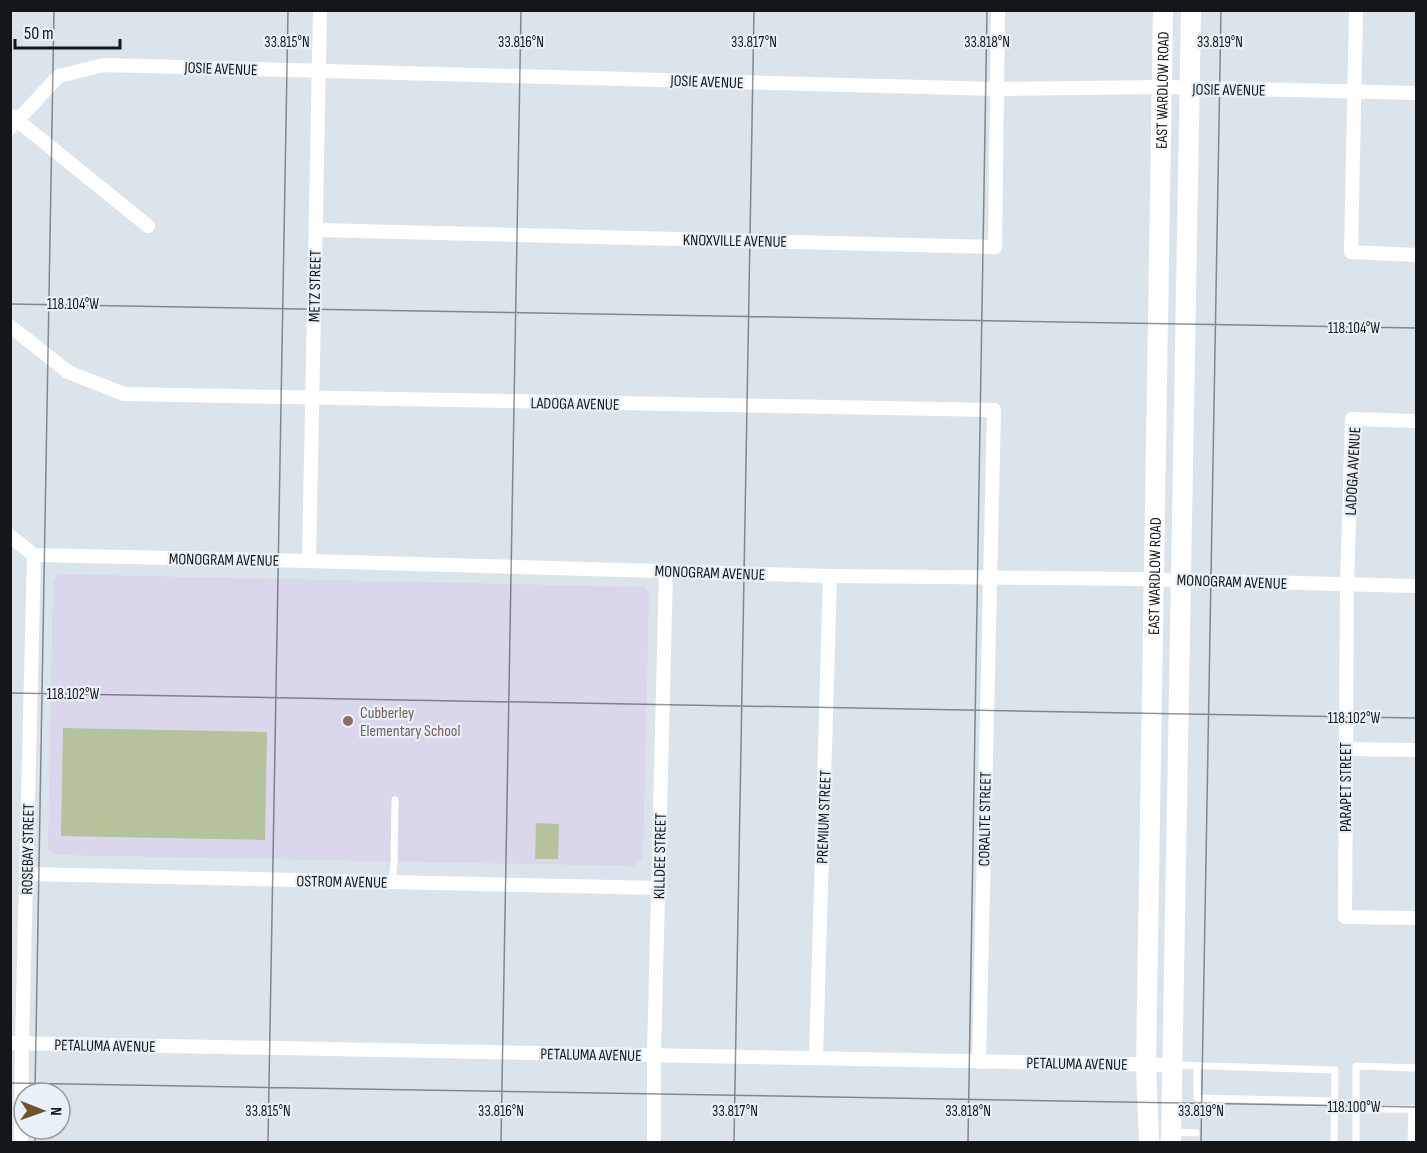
<svg xmlns="http://www.w3.org/2000/svg" width="1427" height="1153" viewBox="0 0 1427 1153" font-family="'Sofia Sans Condensed',sans-serif">
	<rect width="100%" height="100%" fill="#dce4eb"/>
	<polygon fill="#dad6ec" points="58,574 645,587 649,594 643,858 634,866 55,855 48,849 53,581"/>
	<g fill="#b6c29c">
		<polygon points="63,728 267,732 265,840 61,836"/>
		<polygon points="536,823 559,824 558,859 535,859"/>
	</g>
	<g fill="none" stroke-linecap="round" stroke-linejoin="round">
		<g stroke="#fff" stroke-width="7">
			<polyline points="392,883 394,864 395,800"/>
			<polyline points="1175,1065 1335,1070 1334,1142"/>
			<polyline points="1197,1066 1197,1098 1334,1101"/>
			<polyline points="1356,1109 1416,1109"/>
			<polyline points="1173,1132 1196,1133"/>
			<polyline points="1356,1142 1356,1066 1416,1068"/>
			<polyline points="1411,1142 1412,1109"/>
		</g>
		<g stroke="#fff" stroke-width="14">
			<polyline points="1356,10 1351,252 1416,255"/>
			<polyline points="12,116 148,226"/>
			<polyline points="10,128 59,76 103,65 997,89 1162,87 1416,93"/>
			<polyline points="316,230 995,247 998,10"/>
			<polyline points="10,326 68,372 124,394 994,410 979,1062"/>
			<polyline points="1416,421 1352,419 1347,585 1345,917 1416,918"/>
			<polyline points="10,536 34,555 309,561 830,576 1136,579 1416,586"/>
			<polyline points="309,561 320,10"/>
			<polyline points="1345,749 1416,750"/>
			<polyline points="26,874 658,888"/>
			<polyline points="10,1043 1172,1065"/>
			<polyline points="816,1058 830,576"/>
			<polyline points="21,1142 22,1043 34,555"/>
			<polyline points="654,1142 654,1055 666,570"/>
		</g>
		<g stroke="#fff" stroke-width="20">
			<path id="s1" d="M1149 1142 1146 1065 1163 10"/>
			<polyline points="1171,1142 1191,10"/>
		</g>
	</g>
	<path fill="none" stroke="#141719" stroke-width="1.5" stroke-opacity="0.45" d="M10 304 1416 328M10 693 1416 718M10 1083 1416 1107M35 1093 54 10M35 1142V1129M268 1142 288 10M501 1142 521 10M734 1142 754 10M968 1142 987 10M1201 1142 1221 10"/>
	<circle fill="#8d6e63" stroke="#e9f1f8" stroke-width="2" cx="348" cy="721" r="6"/>
	<g text-anchor="middle" stroke-width="4.5" stroke-linejoin="round" paint-order="stroke">
		<g font-size="16" fill="#141719" stroke="#e9f1f8">
			<text transform="translate(221 68) rotate(2)" y="6">JOSIE AVENUE</text>
			<text transform="translate(707 81) rotate(2)" y="6">JOSIE AVENUE</text>
			<text transform="translate(1229 89) rotate(1)" y="6">JOSIE AVENUE</text>
			<text dy="6" stroke="none"><textPath href="#s1" startOffset="1052">EAST WARDLOW ROAD</textPath></text>
			<text transform="translate(735 240) rotate(1)" y="6">KNOXVILLE AVENUE</text>
			<text transform="translate(314 286) rotate(-89)" y="6">METZ STREET</text>
			<text transform="translate(575 403) rotate(1)" y="6">LADOGA AVENUE</text>
			<text transform="translate(1352 471) rotate(-87)" y="6">LADOGA AVENUE</text>
			<text transform="translate(224 559) rotate(1)" y="6">MONOGRAM AVENUE</text>
			<text transform="translate(710 572) rotate(2)" y="6">MONOGRAM AVENUE</text>
			<text dy="6" stroke="none"><textPath href="#s1" startOffset="566">EAST WARDLOW ROAD</textPath></text>
			<text transform="translate(1232 581) rotate(2)" y="6">MONOGRAM AVENUE</text>
			<text transform="translate(1345 787) rotate(-90)" y="6">PARAPET STREET</text>
			<text transform="translate(823 817) rotate(-88)" y="6">PREMIUM STREET</text>
			<text transform="translate(984 819) rotate(-89)" y="6">CORALITE STREET</text>
			<text transform="translate(27 849) rotate(-89)" y="6">ROSEBAY STREET</text>
			<text transform="translate(659 856) rotate(-89)" y="6">KILLDEE STREET</text>
			<text transform="translate(342 881) rotate(1)" y="6">OSTROM AVENUE</text>
			<text transform="translate(105 1045) rotate(1)" y="6">PETALUMA AVENUE</text>
			<text transform="translate(591 1054) rotate(1)" y="6">PETALUMA AVENUE</text>
			<text transform="translate(1077 1063) rotate(1)" y="6">PETALUMA AVENUE</text>
		</g>
		<g font-size="16" fill="#785e54" stroke="#e9f1f8" text-anchor="start">
			<text x="360" y="718">Cubberley<tspan x="360" dy="18">Elementary School</tspan></text>
		</g>
	</g>
	<g font-size="15" text-anchor="middle" fill="#141719" stroke="#e9f1f8" stroke-width="4.5" stroke-linejoin="round" paint-order="stroke">
		<text x="287" y="47">33.815°N</text>
		<text x="521" y="47">33.816°N</text>
		<text x="754" y="47">33.817°N</text>
		<text x="987" y="47">33.818°N</text>
		<text x="1220" y="47">33.819°N</text>
		<text x="73" y="309">118.104°W</text>
		<text x="1354" y="333">118.104°W</text>
		<text x="73" y="699">118.102°W</text>
		<text x="1354" y="723">118.102°W</text>
		<text x="1354" y="1112">118.100°W</text>
		<text x="268" y="1116">33.815°N</text>
		<text x="501" y="1116">33.816°N</text>
		<text x="735" y="1116">33.817°N</text>
		<text x="968" y="1116">33.818°N</text>
		<text x="1201" y="1116">33.819°N</text>
	</g>
	<rect width="1427" height="1153" fill="none" stroke="#141719" stroke-width="24"/>
	<g transform="translate(42 1111) rotate(91)"><circle r="28" fill="#e9f1f8" stroke="#949a9f" stroke-width="1.5"/>
	<path d="M0-4.5L10 22L0 15L-10 22Z" fill="#745229"/>
	<text y="-9" font-size="16" font-weight="bold" text-anchor="middle" fill="#141719">N</text>
	</g>
	<path d="M15 39v9h105v-9" fill="none" stroke="#141719" stroke-width="3"/>
	<text x="24" y="39" font-size="18" fill="#141719" stroke="#e9f1f8" stroke-width="4.5" paint-order="stroke">50 m</text>
</svg>
